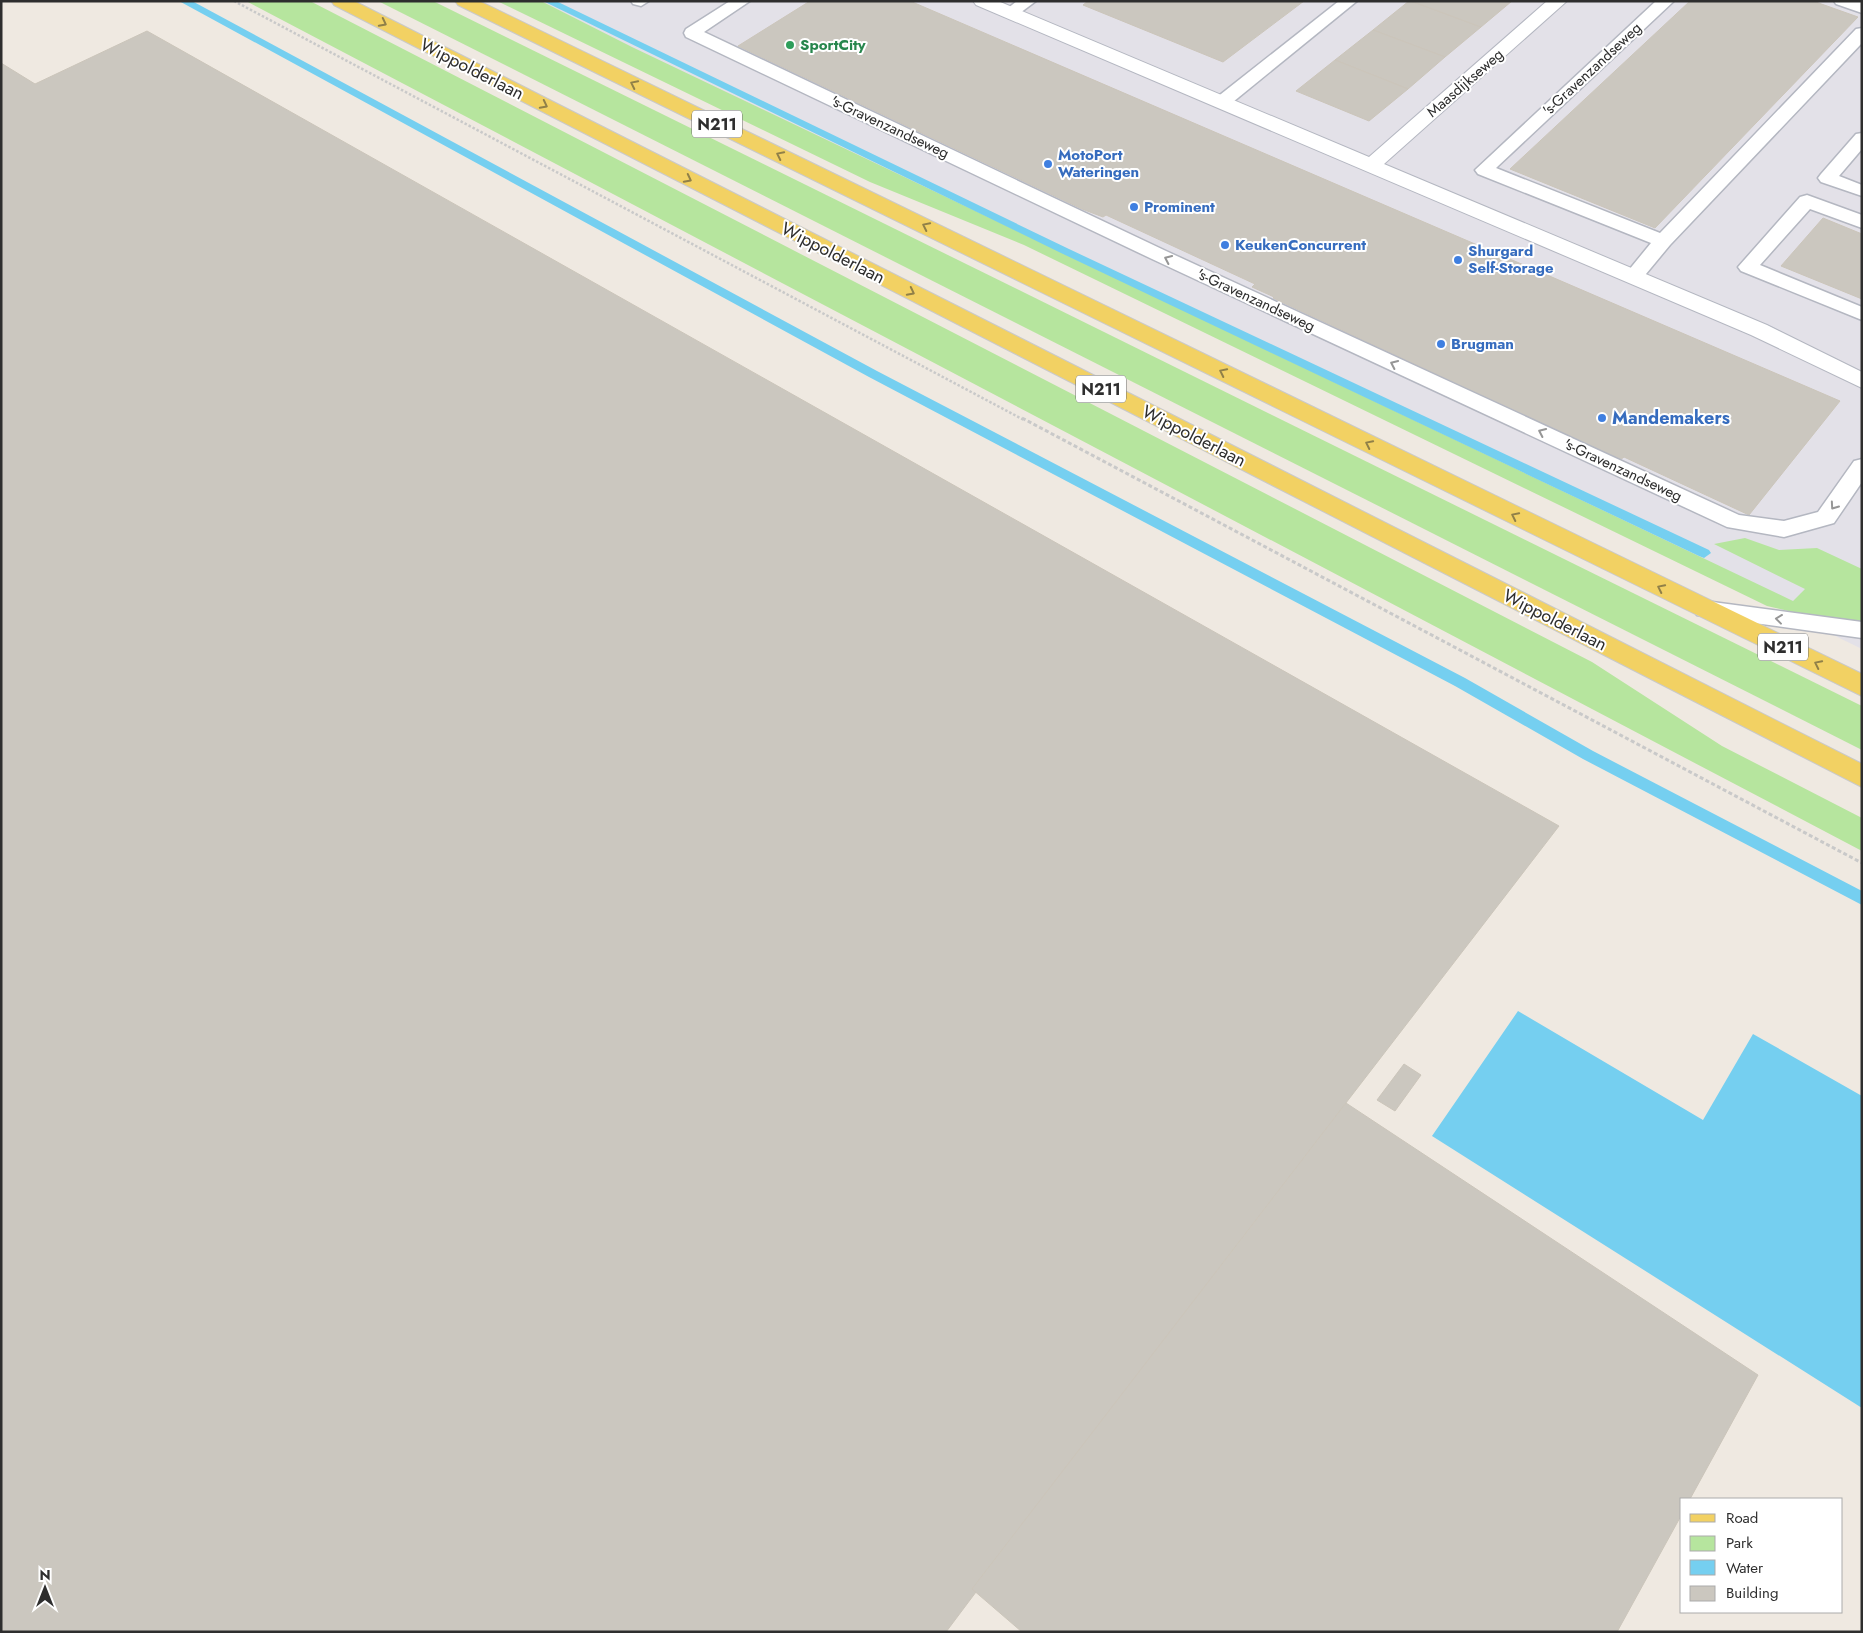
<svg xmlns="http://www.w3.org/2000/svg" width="1863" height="1633" viewBox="0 0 1863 1633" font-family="Jost,sans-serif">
	<rect width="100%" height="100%" fill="#efe9e1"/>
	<polygon fill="#e3e1e8" points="533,1 1862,1 1862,649"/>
	<g fill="#b6e59e">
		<polygon points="246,1 310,1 1592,662 1722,746 1862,818 1862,851"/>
		<polygon points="378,1 433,1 1862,706 1862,750"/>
		<polygon points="497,1 541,1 632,47 1793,601 1805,589 1714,544 1745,538 1779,550 1817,548 1862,569 1862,621 1822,619 1767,606 1024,245 870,182"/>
	</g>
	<polygon fill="#75cff0" points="1518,1011 1703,1120 1753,1034 1862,1096 1862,1408 1432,1136"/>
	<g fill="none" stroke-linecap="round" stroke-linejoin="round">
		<g fill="#75cff0" fill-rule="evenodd">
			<polygon points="179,1 192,1 877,371 1465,678 1593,751 1862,891 1862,905 1583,759 1455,686 869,377"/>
			<polygon points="543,1 556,1 1069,249 1709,550 1711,553 1704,558 1699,556 1061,253"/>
		</g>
	</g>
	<g fill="#cbc7bf" stroke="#cbc5ba">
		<polygon points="810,1 910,1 1840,401 1749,515 1624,457 1620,460 1273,298 1274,297 1252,287 1255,284 1106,215 1103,217 1082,209 738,46"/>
		<polygon points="1088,1 1304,1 1223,62 1083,5"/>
		<polygon points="1409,1 1411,1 1481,27 1445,57 1373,30"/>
		<polygon points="1411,1 1512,1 1481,27"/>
		<polygon points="1690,1 1813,1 1858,17 1655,228 1510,169"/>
		<polygon points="1373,30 1445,57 1408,89 1335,60"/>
		<polygon points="147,31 1559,826 972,1589 976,1592 946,1632 1,1632 1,63 35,84"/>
		<polygon points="1335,60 1408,89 1369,121 1296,91"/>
		<polygon points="1823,218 1862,234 1862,299 1781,266"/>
		<polygon points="1404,1064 1421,1075 1395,1111 1377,1100"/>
		<polygon points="1346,1103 1758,1375 1690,1499 1682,1499 1682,1514 1617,1632 1022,1632 972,1589"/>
	</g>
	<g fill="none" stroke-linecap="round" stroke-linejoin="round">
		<g stroke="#b4b7c1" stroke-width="3">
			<g id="lane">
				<polygon points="631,1 649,1 641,6 633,4"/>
				<polygon points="730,1 750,1 704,32 1166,251 1739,515 1784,521 1818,512 1854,461 1862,459 1862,482 1834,523 1784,537 1727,527 1152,259 686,37 684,33 686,29"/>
				<polygon points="1017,1 1036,1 1016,16 1004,16 1002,13"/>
				<polygon points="1339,1 1357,1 1228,106 1216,106 1213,102 1216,98"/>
				<polygon points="1656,1 1674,1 1496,168 1660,233 1856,29 1862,28 1862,43 1670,245 1641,280 1627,280 1624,276 1651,243 1478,174 1475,170"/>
				<polygon points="1834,1 1862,2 1862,13 1836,4"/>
				<polygon points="1862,133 1862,149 1839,176 1862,185 1862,196 1821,182 1818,178 1821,174 1856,134"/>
				<polygon points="1807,195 1862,215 1862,228 1810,209 1760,265 1862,307 1862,320 1741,271 1738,267 1800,197"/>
				<polygon points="1705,601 1862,622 1862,638 1697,615 1694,609 1697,603"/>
			</g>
		</g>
		<g stroke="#b4b7c1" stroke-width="2">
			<polygon id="street" points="973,1 998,1 1369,157 1547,1 1567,1 1384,164 1767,325 1862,372 1862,388 1751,335 976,5"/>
		</g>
		<g stroke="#c9c9c9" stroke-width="2">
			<g id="primary">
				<polygon points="331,1 354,1 1862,764 1862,787 334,5"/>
				<polygon points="455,1 479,1 1862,674 1862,696 458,5"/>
			</g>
		</g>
		<polyline stroke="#c9c9c9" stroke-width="2.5" stroke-dasharray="2.5 2" stroke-linecap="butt" points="234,1 1024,420"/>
		<polyline stroke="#c9c9c9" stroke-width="3" stroke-dasharray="4 2.5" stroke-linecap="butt" points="1022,418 1862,863"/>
		<use href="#lane" fill="#fff" fill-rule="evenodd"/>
		<use href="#street" fill="#fff" fill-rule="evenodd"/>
		<use href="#primary" fill="#f2d163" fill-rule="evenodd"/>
	</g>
	<defs><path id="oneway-chevron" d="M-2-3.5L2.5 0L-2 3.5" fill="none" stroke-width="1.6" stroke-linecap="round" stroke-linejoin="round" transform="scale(1.25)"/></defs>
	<g stroke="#908048">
		<use href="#oneway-chevron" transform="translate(383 23) rotate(27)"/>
		<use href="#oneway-chevron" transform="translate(634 84) rotate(-154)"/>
		<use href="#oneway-chevron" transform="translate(544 105) rotate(27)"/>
		<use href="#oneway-chevron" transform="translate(780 155) rotate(-154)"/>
		<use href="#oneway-chevron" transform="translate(688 179) rotate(27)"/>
		<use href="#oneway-chevron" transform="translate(926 226) rotate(-154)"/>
		<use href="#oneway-chevron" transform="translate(911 292) rotate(27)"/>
		<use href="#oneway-chevron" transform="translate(1223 372) rotate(-154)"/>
		<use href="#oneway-chevron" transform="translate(1369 444) rotate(-154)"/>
		<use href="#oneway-chevron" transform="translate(1515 516) rotate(-154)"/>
		<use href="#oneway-chevron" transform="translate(1661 588) rotate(-154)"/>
		<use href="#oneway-chevron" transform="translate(1818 664) rotate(-154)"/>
	</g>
	<g stroke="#969696">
		<use href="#oneway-chevron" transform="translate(1168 259) rotate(-155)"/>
		<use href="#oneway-chevron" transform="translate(1394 364) rotate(-155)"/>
		<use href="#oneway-chevron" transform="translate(1542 432) rotate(-155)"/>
		<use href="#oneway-chevron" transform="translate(1834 506) rotate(125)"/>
		<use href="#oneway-chevron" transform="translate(1779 619) rotate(-173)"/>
	</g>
	<circle fill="#2e9e5b" stroke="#fff" stroke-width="2" cx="790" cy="45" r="5"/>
	<g fill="#3f7fe0" stroke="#fff" stroke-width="2">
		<circle cx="1048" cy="164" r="5"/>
		<circle cx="1134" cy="207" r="5"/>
		<circle cx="1225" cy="245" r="5"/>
		<circle cx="1458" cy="260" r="5"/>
		<circle cx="1441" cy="344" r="5"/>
		<circle cx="1602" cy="418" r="5"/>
	</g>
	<g text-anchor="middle" stroke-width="4" stroke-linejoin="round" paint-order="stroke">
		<g font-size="15" font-weight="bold" fill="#27864d" stroke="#fff" text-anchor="start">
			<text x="800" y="50">SportCity</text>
		</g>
		<g font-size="15" fill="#2e2e2e" stroke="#fff">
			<text transform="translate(1592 69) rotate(-43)" y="5">'s-Gravenzandseweg</text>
			<text transform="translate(1465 83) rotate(-41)" y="5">Maasdijkseweg</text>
			<text transform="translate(890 127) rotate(25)" y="5">'s-Gravenzandseweg</text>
			<text transform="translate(1256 300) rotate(25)" y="5">'s-Gravenzandseweg</text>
			<text transform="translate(1623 470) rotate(25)" y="5">'s-Gravenzandseweg</text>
		</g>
		<g font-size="15" font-weight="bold" fill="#366cbe" stroke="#fff" text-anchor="start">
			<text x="1058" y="160">MotoPort<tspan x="1058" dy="17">Wateringen</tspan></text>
			<text x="1144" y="212">Prominent</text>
			<text x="1235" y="250">KeukenConcurrent</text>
			<text x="1468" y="256">Shurgard<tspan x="1468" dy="17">Self-Storage</tspan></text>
			<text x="1451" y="349">Brugman</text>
		</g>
		<g fill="#fff" stroke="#6d6d6d" stroke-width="1">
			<rect x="692" y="110.5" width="50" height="27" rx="4"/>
			<rect x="1076" y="375.5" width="50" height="27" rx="4"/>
			<rect x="1758" y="633.5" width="50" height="27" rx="4"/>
		</g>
		<g font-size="16" font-weight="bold" fill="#2e2e2e">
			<text x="717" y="130">N211</text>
			<text x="1101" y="395">N211</text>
			<text x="1783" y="653">N211</text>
		</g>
		<g font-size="18" fill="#2e2e2e" stroke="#fff">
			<text transform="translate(472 69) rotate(27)" y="6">Wippolderlaan</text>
			<text transform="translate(833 253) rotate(27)" y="6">Wippolderlaan</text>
			<text transform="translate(1194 436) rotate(27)" y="6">Wippolderlaan</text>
			<text transform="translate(1555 620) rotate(27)" y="6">Wippolderlaan</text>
		</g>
		<g font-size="18" font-weight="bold" fill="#366cbe" stroke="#fff" text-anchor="start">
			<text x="1612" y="424">Mandemakers</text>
		</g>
	</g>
	<rect width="1863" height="1633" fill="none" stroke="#2e2e2e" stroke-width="5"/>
	<rect x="1680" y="1498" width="162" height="115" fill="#ffffff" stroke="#ababab"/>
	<rect x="1690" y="1514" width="25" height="8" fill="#f2d163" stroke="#ababab"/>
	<text x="1726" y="1523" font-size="15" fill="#2e2e2e">Road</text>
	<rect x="1690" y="1536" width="25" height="15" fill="#b6e59e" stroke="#ababab"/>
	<text x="1726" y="1548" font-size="15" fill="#2e2e2e">Park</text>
	<rect x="1690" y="1560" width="25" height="15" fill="#75cff0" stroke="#ababab"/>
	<text x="1726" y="1573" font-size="15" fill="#2e2e2e">Water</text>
	<rect x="1690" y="1586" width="25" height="15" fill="#cbc7bf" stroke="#ababab"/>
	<text x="1726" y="1598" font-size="15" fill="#2e2e2e">Building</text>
	<g transform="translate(45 1588)" stroke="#ffffff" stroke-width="4" paint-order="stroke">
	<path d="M0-4L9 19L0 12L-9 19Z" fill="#2e2e2e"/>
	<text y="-8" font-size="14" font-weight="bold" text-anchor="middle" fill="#2e2e2e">N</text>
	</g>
</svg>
